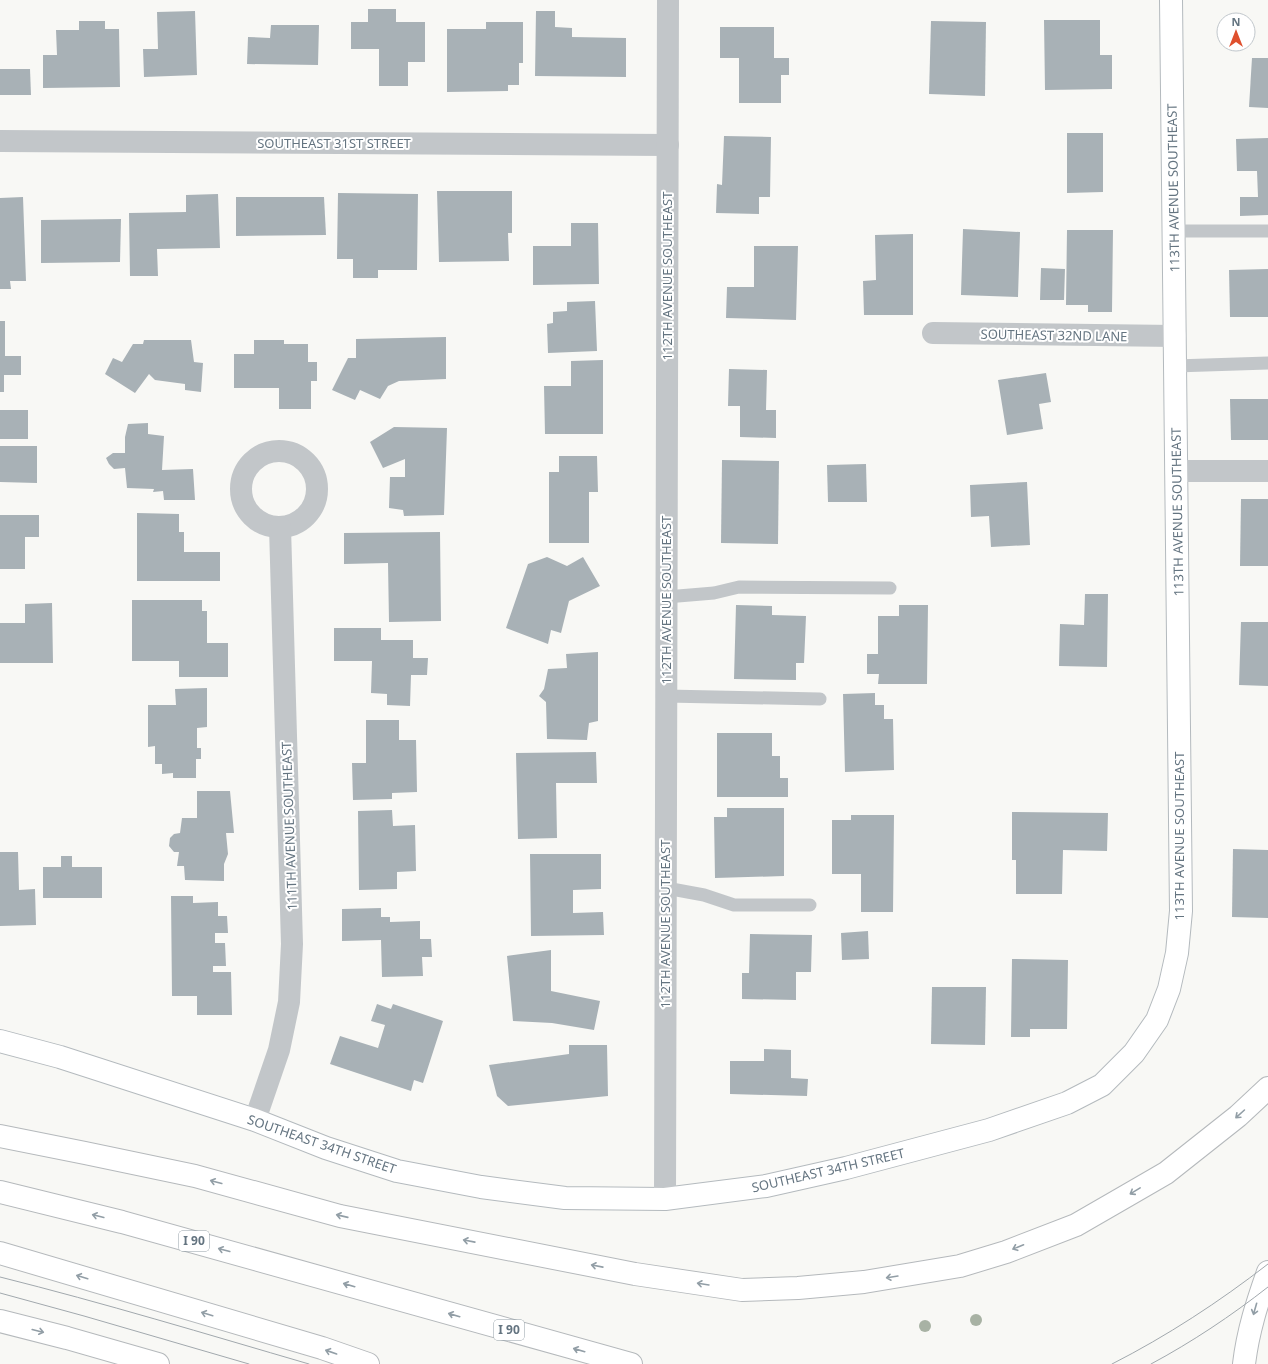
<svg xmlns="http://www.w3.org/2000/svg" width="1268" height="1364" viewBox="0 0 1268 1364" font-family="'Noto Sans',sans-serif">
	<rect width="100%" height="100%" fill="#f8f8f5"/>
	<g fill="#a8b1b6">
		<polygon points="368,9 396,9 396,22 425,22 425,62 408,62 408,86 379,86 379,49 351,49 351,22 368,22"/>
		<polygon points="195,11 197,75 144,77 143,49 158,49 157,12"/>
		<polygon points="536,11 555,11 555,27 572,28 572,37 626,38 626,77 535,76"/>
		<polygon points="1044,20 1100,20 1100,55 1112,55 1112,89 1045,90"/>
		<polygon points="79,21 105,21 105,29 119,29 120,87 43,88 43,55 57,55 56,30 79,30"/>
		<polygon points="931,21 986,22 985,96 929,94"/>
		<polygon points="486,22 523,22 523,63 519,63 519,85 508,85 508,91 447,92 447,29 486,29"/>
		<polygon points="271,25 319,25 318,65 247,64 248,37 270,38"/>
		<polygon points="720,27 774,27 774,58 789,58 789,75 781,75 781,103 739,103 739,58 720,58"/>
		<polygon points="1252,58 1268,58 1268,108 1249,107"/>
		<polygon points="0,69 30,69 31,95 0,95"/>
		<polygon points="1067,133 1103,133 1103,192 1067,193"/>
		<polygon points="724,136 771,137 770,197 759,197 759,214 716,213 717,184 722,185"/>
		<polygon points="1268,138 1268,215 1240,216 1240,197 1258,197 1257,171 1237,171 1236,139"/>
		<polygon points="437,191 512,191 512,233 508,233 509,261 439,262"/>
		<polygon points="338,193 418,194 417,270 378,270 378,278 353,278 353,259 337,259"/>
		<polygon points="218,194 220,248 157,249 158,276 130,276 129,213 186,212 186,195"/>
		<polygon points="23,197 26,281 10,281 11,289 0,289 0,198"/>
		<polygon points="236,197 324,197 326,235 236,236"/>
		<polygon points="121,219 120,262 41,263 41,220"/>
		<polygon points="571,223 598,223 599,284 533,285 533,246 571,246"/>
		<polygon points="963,229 1020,232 1018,297 961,295"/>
		<polygon points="1067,230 1113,230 1112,312 1088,312 1088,305 1066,305"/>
		<polygon points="913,234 913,315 864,315 863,281 876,280 875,235"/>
		<polygon points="754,246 798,246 796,320 726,318 727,287 754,287"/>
		<polygon points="1041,268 1065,269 1064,300 1040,300"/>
		<polygon points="1268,269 1268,317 1230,317 1229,270"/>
		<polygon points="595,301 597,351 548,353 547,324 553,323 553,312 567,311 567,302"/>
		<polygon points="0,321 5,321 5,356 21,356 21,375 4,375 4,392 0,392"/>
		<polygon points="446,337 446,379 399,381 388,386 380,399 360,390 355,400 332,390 348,358 356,358 356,339"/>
		<polygon points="144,340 191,340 194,362 203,363 201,392 185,390 185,384 155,380 149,374 135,393 105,374 113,358 122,362 133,344 143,344"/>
		<polygon points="254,340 284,340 284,344 308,344 308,362 317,362 317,381 311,381 311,409 279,409 279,388 234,388 234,354 254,354"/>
		<polygon points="603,360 603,434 545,434 544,386 571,386 571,361"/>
		<polygon points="729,369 767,370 766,410 776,410 776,438 740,437 740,406 728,406"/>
		<polygon points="1046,373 1051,402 1039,404 1043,429 1007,435 998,380"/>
		<polygon points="1230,399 1268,399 1268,440 1231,440"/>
		<rect x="0" y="410" width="28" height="29"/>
		<polygon points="148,423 148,434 164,436 162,470 193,469 195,500 164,500 163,491 153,492 154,489 127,488 125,468 114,469 109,464 106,458 113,453 125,453 125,437 128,424"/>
		<polygon points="394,427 447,428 444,515 404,516 403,510 389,508 390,477 405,477 405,459 383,468 370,442"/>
		<polygon points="0,446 37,446 37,483 0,482"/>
		<polygon points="559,456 597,456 598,492 589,492 589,543 549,543 549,472 559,472"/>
		<polygon points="722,460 779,461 778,544 721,543"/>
		<polygon points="866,464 867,502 828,502 827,465"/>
		<polygon points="1027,482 1030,545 991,547 989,516 971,517 970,485"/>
		<polygon points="1241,499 1268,499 1268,566 1240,566"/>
		<polygon points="137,513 179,514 179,532 184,532 184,552 220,552 220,581 137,581"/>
		<polygon points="0,515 39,515 39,537 25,537 25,569 0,569"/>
		<polygon points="440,532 441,621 389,622 388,563 344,564 344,533"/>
		<polygon points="547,557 567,566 583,557 600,586 569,601 561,633 551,630 548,644 506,628 528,564"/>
		<polygon points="1085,594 1108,594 1107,667 1059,666 1060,624 1084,625"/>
		<polygon points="132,600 202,600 202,611 207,611 207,643 228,643 228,677 179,677 179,661 132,661"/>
		<polygon points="52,603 53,663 0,663 0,623 25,623 25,604"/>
		<polygon points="736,605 772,606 772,615 806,616 804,663 796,663 796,680 734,679"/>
		<polygon points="899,605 928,605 927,684 878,684 879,674 867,674 867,654 878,654 878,616 899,616"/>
		<polygon points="1241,622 1268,622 1268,686 1239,685"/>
		<polygon points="334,628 381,628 381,640 413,640 413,658 428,658 427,675 411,675 410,706 387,705 387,694 371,693 372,661 334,661"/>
		<polygon points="598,652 598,721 589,723 587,740 547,739 546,702 539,696 544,689 548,669 567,668 566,654"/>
		<polygon points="207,688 207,727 197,728 197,748 201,748 201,759 196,759 196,778 173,778 173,773 162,774 162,764 155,764 155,746 148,747 148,705 176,705 175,689"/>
		<polygon points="875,693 875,705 884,705 884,719 893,719 894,770 845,772 843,694"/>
		<polygon points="366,720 399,720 399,740 416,740 417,792 392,793 392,799 353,800 352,763 366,763"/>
		<polygon points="717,733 772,733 772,756 780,756 780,778 788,778 788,797 717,797"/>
		<polygon points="596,752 597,783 556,783 557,838 518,839 516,753"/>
		<polygon points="197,791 230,791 234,833 226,833 228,854 224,864 224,881 185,880 184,866 177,866 179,852 174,852 169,846 170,838 174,834 180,833 182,818 197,818"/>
		<polygon points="727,808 784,808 784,876 715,878 714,817 727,817"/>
		<polygon points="392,810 393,826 415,825 416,871 397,872 397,889 359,890 358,811"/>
		<polygon points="1012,812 1108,813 1107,851 1063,850 1062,894 1016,894 1016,860 1012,860"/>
		<polygon points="851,815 894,815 893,912 861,912 861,874 832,874 832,820 851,820"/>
		<polygon points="1233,849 1268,850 1268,918 1232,917"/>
		<polygon points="0,852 18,852 19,890 35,889 36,925 0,926"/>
		<polygon points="530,854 601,854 601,889 573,890 573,913 603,912 604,935 531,936"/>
		<polygon points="61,856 72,856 72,867 102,867 102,898 43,898 43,867 61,867"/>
		<polygon points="171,896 193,896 193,903 218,902 218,916 227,916 228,933 215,933 215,943 225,943 226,966 213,966 213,972 231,972 232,1015 197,1015 197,996 172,996"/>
		<polygon points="381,908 381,917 390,917 390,922 420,921 420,939 431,939 432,957 422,957 423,976 382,977 381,940 342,941 342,909"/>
		<polygon points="868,931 869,959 842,960 841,933"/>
		<polygon points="750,934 812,935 811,972 796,972 796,1000 742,999 742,973 749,973"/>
		<polygon points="551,950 551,991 600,1001 594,1030 552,1023 513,1021 507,956"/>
		<polygon points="1012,959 1068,960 1067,1029 1030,1029 1030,1037 1011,1037"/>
		<polygon points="932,987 986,987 985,1045 931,1044"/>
		<polygon points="377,1004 391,1009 393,1004 443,1021 423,1083 414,1080 411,1091 330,1064 340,1036 378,1048 385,1025 371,1021"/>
		<polygon points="569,1045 607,1045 608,1096 508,1106 497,1096 489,1065 569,1054"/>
		<polygon points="764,1049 791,1050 791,1078 808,1079 807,1096 730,1094 730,1061 764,1061"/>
	</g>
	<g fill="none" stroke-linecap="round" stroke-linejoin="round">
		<g stroke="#b4babe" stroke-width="24">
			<polyline id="secondary" points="0,1041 60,1057 255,1120 326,1148 397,1171 481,1187 565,1198 665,1199 766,1186 846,1168 989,1130 1067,1103 1102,1085 1134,1053 1157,1020 1169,989 1177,953 1181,911 1171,0"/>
		</g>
		<g stroke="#b5b9bc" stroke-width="24">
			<g id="highway">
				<polyline points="0,1136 85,1153 195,1176 340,1216 635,1274 742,1290 798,1288 864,1282 960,1266 1006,1252 1076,1225 1128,1195 1166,1173 1238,1116 1268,1088"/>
				<polyline points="0,1192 122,1222 631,1364"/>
				<polyline points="0,1253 322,1348 368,1364"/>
				<polyline points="0,1321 67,1338 158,1364"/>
				<path d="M1244 1364C1248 1331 1257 1303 1268 1272"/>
			</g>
		</g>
		<g stroke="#c2c6c9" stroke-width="13">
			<polyline points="1174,231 1268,231"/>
			<polyline points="1175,366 1268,363"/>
			<polyline points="666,597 714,593 739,587 890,588"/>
			<polyline points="666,696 820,699"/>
			<polyline points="666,888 704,895 734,905 810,905"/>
		</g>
		<g stroke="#c2c6c9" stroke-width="22">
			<polyline points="0,141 668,145"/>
			<polyline points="933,333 1175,336"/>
			<circle cx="279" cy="489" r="38"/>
			<polyline points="1176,471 1268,471"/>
			<polyline points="255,1120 279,1050 289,1002 292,944 280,527"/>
			<polyline points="665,1199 668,0"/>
		</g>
		<use href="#secondary" stroke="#fff" stroke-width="22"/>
		<use href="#highway" stroke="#fff" stroke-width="22"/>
		<g stroke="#a1a8ad" stroke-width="1">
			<path d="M0 1277C104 1303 206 1334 309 1364"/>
			<polyline points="0,1293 84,1316 249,1364"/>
			<path d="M1112 1364C1167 1336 1219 1302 1268 1264"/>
			<path d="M1151 1364C1192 1342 1231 1316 1268 1287"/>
		</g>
	</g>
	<g fill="#a8b2a4">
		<circle cx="976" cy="1320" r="6"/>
		<circle cx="925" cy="1326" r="6"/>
	</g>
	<defs><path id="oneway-shaft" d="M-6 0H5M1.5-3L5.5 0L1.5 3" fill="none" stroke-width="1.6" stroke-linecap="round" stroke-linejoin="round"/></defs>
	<g stroke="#929ea6">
		<use href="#oneway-shaft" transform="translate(1240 1114) rotate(138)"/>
		<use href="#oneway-shaft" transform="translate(216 1182) rotate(-165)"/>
		<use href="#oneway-shaft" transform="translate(1135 1191) rotate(149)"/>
		<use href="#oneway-shaft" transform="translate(98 1216) rotate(-166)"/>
		<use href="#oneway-shaft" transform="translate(342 1216) rotate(-167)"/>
		<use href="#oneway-shaft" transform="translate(469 1241) rotate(-169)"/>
		<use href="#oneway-shaft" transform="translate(1018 1247) rotate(158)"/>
		<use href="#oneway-shaft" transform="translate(224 1250) rotate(-165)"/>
		<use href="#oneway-shaft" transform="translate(597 1266) rotate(-169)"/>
		<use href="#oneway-shaft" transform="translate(82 1277) rotate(-163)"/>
		<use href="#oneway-shaft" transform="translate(892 1277) rotate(171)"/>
		<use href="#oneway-shaft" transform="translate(703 1284) rotate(-171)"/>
		<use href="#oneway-shaft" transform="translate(349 1285) rotate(-164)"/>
		<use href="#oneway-shaft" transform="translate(1255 1309) rotate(106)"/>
		<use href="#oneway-shaft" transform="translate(207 1314) rotate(-163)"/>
		<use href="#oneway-shaft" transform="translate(454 1315) rotate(-164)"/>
		<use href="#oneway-shaft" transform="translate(38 1331) rotate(14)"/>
		<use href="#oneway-shaft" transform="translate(579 1350) rotate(-164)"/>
		<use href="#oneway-shaft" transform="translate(331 1352) rotate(-161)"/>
	</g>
	<g text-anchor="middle" stroke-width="4" stroke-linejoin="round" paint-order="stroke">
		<g fill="#fff" stroke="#929ea6" stroke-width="1">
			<rect x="179" y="1231" width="30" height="20" rx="3"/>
			<rect x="494" y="1320" width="30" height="20" rx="3"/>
		</g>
		<g font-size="12" font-weight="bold" fill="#647480">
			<text x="194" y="1245">I 90</text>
			<text x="509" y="1334">I 90</text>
		</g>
		<g font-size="13" fill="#647480" stroke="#fff">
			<text x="334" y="148">SOUTHEAST 31ST STREET</text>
			<text transform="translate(1173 188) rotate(-91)" y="5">113TH AVENUE SOUTHEAST</text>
			<text transform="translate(667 276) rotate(-90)" y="5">112TH AVENUE SOUTHEAST</text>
			<text transform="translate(1054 335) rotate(1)" y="5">SOUTHEAST 32ND LANE</text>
			<text transform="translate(1177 512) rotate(-91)" y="5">113TH AVENUE SOUTHEAST</text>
			<text transform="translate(666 600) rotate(-90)" y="5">112TH AVENUE SOUTHEAST</text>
			<text transform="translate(289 826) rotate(-92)" y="5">111TH AVENUE SOUTHEAST</text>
			<text transform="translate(1179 836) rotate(-90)" y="5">113TH AVENUE SOUTHEAST</text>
			<text transform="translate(665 924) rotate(-90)" y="5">112TH AVENUE SOUTHEAST</text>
			<text transform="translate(322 1144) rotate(19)" y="5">SOUTHEAST 34TH STREET</text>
			<text transform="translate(828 1170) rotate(-13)" y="5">SOUTHEAST 34TH STREET</text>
		</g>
	</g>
	<g transform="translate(1236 32)"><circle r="19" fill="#ffffff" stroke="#c1c7cc"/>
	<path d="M0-3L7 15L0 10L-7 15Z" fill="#df502e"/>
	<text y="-6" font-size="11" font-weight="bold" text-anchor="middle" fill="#647480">N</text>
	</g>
</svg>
